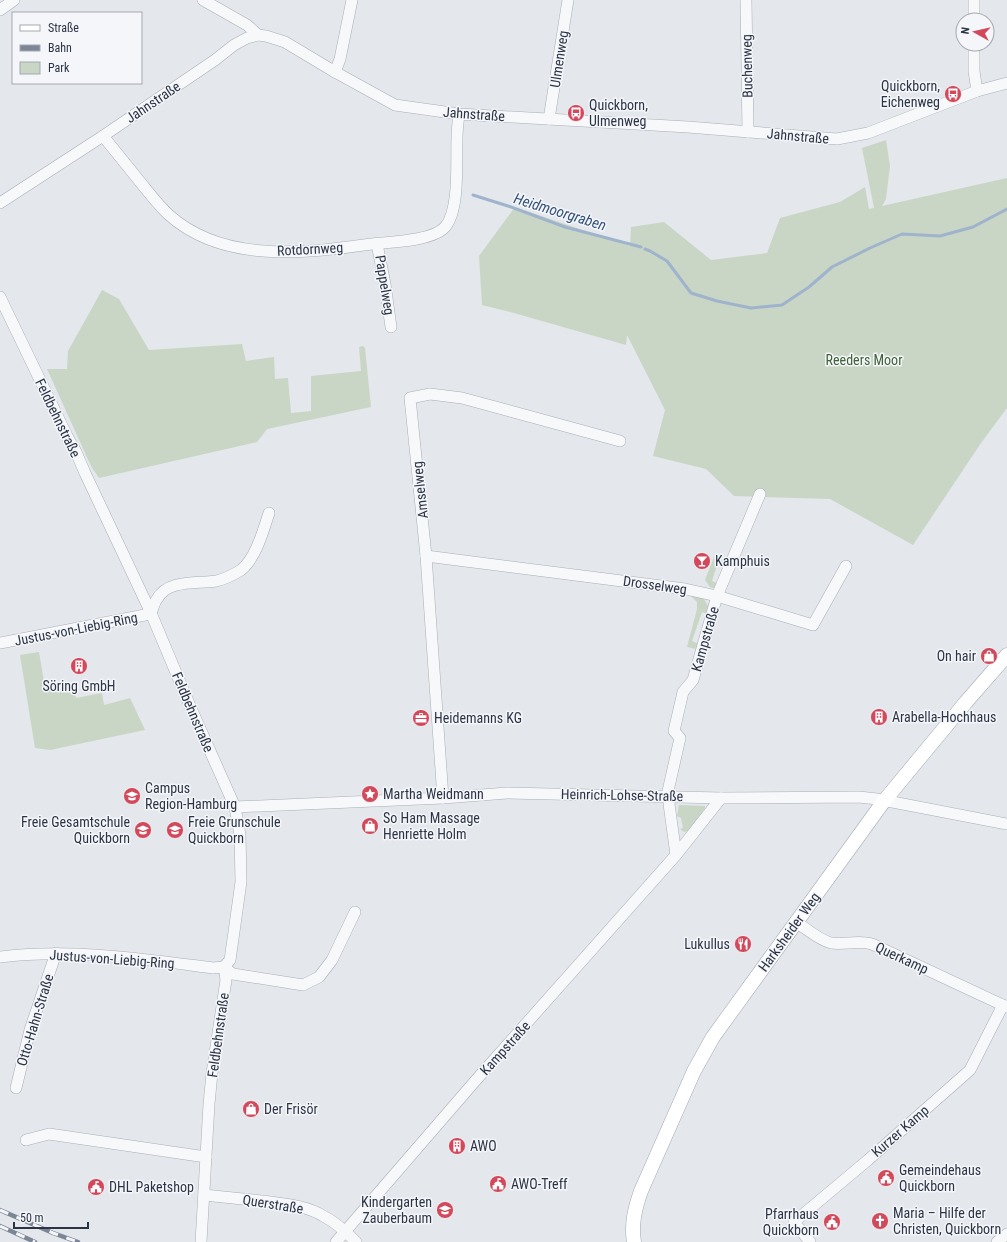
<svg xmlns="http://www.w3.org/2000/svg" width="1007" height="1242" viewBox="0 0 1007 1242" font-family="'Roboto Condensed',sans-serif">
	<rect width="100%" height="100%" fill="#e4e7ec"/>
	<g fill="#c9d6c5">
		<polygon points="886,140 890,166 886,199 882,206 1007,178 1007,408 981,443 913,545 830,499 734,496 706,469 653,456 665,410 627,335 626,345 514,313 482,305 479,256 515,207 630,246 631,227 664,222 711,260 767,253 780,218 840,202 865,187 869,209 874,208 862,148"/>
		<polygon points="102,290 119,299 149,350 242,344 246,361 274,357 275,379 288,378 291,413 311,411 311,376 361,371 359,347 363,346 365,348 371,407 267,429 257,442 99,478 91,466 47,369 67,369 68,351"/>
		<polygon points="714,557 726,562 726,564 718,562 712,581 719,584 716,589 710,587 705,580"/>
		<polygon points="691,596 703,597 710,610 707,614 702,612 692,641 699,644 697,649 687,647 697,609 697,602"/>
		<polygon points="39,652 44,682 48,689 54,691 74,687 76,698 102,693 104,705 130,698 145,730 50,750 35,748 20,655"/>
		<polygon points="679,805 705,806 705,808 688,831 684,832 680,829 683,828 681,818 677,816"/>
	</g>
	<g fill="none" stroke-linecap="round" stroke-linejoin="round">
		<g stroke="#9fb4cc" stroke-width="3">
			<polyline points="473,195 508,206 565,227 641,247"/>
			<polyline points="645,249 650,251 667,261 691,293 717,301 751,308 782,305 809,287 832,267 870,248 902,234 940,236 973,227 1007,209"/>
		</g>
		<g stroke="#a9aeb7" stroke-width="12">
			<g id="minor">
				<polyline points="203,0 247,25 258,35"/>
				<polyline points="746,0 748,132"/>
				<polyline points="974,0 974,20"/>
				<polyline points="0,10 14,0"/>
				<polyline points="974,44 974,71 977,91"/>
				<polyline points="335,72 340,59 352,0"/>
				<polyline points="549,119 568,0"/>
				<path d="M103 136C115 151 128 167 141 183 150 194 158 205 169 215 224 264 306 253 372 244 390 242 433 241 445 227 460 210 456 161 457 138 457 130 458 122 459 114"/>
				<polyline points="0,203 103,136 215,60 234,45 247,38 258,35 266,36 285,42 335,72 395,105 459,114 688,127 837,139 868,133 977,91 1007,83"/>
				<polyline points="377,244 385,284 391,327"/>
				<polyline points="0,297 67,436 76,452 85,473 151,613 190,706 235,807 240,835 241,882 230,960 224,967"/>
				<polyline points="426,556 685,589 717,596 813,625 846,566"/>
				<path d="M151 613C153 609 154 603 157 599 168 579 197 584 216 581 225 579 233 575 241 570 256 558 263 531 269 513"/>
				<polyline points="0,643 145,615 151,613"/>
				<polyline points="443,798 426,556 410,398 430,394 462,398 620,441"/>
				<polyline points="235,807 443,798 507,793 721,798 859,797 877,799 1007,824"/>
				<polyline points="676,855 669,804 670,796 668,791 680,738 674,731 683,692 693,680 717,596 760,494"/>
				<path d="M796 922C807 929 819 940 831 943 845 945 858 940 872 944L1007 1007"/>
				<path d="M0 957C71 948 143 959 213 968L224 967"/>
				<polyline points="224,967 233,974 303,985 319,977 332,960 355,912"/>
				<polyline points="16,1088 30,1030 56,953"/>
				<polyline points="26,1140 49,1134 206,1157"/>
				<path d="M204 1195C223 1197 243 1199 262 1201 284 1204 306 1205 325 1217 337 1223 347 1233 356 1242"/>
				<polyline points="201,1242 209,1104 212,1073 226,980 224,967"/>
				<polyline points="336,1242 476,1080 676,855 721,798"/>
				<polyline points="810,1242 794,1222 868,1160 970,1070 1003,1005"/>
				<polyline points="997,1242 1007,1234"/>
			</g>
		</g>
		<g stroke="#a3abb8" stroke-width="15">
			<path id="major" d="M634 1242C631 1224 635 1208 641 1191L694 1071 713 1037 884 801 966 702 1007 655"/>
		</g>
		<use href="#minor" stroke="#f7f8fa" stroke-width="11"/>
		<use href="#major" stroke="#fff" stroke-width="14"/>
		<g stroke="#7d8696" stroke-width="4.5">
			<g id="rail">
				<polyline points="0,1210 53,1233 78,1242"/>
				<polyline points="0,1226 35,1242"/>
			</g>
		</g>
		<use href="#rail" stroke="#f4f6f9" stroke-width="3" stroke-dasharray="9" stroke-linecap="butt"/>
	</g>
	<defs>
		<g id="bus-disc" transform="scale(0.9)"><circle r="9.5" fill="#d1495b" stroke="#f4f6f9"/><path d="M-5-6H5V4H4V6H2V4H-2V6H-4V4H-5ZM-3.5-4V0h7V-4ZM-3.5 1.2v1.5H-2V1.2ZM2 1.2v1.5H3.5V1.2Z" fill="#fff"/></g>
		<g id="bar-disc" transform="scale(0.9)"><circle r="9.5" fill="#d1495b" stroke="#f4f6f9"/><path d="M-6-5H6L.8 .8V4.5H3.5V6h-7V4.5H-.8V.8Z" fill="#fff"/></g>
		<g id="shop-disc" transform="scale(0.9)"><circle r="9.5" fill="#d1495b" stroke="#f4f6f9"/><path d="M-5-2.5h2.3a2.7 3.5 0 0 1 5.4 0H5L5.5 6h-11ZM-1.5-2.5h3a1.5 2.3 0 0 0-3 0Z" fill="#fff"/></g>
		<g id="building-disc" transform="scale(0.9)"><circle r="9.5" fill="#d1495b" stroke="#f4f6f9"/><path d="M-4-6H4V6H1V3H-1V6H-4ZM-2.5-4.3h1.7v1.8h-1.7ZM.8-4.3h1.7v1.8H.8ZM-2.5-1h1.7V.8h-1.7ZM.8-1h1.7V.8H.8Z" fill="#fff"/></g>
		<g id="office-disc" transform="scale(0.9)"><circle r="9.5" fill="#d1495b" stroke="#f4f6f9"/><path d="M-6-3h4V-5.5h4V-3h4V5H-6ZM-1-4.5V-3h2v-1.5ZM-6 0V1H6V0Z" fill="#fff"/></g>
		<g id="sight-disc" transform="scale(0.9)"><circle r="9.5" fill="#d1495b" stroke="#f4f6f9"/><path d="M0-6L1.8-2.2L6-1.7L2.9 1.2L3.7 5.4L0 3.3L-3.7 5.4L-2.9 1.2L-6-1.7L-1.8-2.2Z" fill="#fff"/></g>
		<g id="school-disc" transform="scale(0.9)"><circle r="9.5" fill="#d1495b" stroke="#f4f6f9"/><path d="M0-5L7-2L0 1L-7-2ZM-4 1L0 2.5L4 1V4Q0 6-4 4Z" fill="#fff"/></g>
		<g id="restaurant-disc" transform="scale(0.9)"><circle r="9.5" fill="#d1495b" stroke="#f4f6f9"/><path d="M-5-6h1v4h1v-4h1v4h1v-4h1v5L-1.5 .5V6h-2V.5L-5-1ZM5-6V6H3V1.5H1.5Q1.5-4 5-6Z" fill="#fff"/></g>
		<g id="civic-disc" transform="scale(0.9)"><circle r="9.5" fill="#d1495b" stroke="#f4f6f9"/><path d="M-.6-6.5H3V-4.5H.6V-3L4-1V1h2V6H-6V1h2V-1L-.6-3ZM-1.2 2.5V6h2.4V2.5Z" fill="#fff"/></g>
		<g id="church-disc" transform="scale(0.9)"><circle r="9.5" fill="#d1495b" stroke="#f4f6f9"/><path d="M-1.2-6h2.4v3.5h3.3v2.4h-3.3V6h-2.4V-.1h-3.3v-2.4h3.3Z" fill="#fff"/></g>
	</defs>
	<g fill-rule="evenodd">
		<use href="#bus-disc" x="953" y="94"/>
		<use href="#bus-disc" x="576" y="113"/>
		<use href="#bar-disc" x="702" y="561"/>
		<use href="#shop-disc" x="989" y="656"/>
		<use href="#building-disc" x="79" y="666"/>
		<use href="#building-disc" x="879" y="717"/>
		<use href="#office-disc" x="421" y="718"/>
		<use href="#sight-disc" x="370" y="794"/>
		<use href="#school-disc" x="132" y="796"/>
		<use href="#shop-disc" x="370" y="826"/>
		<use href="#school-disc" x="143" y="830"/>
		<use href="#school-disc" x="175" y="830"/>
		<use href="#restaurant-disc" x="743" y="944"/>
		<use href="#shop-disc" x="251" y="1109"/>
		<use href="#building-disc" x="457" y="1146"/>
		<use href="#civic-disc" x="886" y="1178"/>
		<use href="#civic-disc" x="498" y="1184"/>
		<use href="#civic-disc" x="96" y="1187"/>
		<use href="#school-disc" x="445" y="1210"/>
		<use href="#church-disc" x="880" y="1221"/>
		<use href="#civic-disc" x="832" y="1222"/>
	</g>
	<g text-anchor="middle" stroke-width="3" stroke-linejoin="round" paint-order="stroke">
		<g font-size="14" fill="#2b3445" stroke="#f4f6f9">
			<text transform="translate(559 59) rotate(-81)" y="5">Ulmenweg</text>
			<text transform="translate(747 66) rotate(-91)" y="5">Buchenweg</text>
			<text transform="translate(153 102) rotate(-34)" y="5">Jahnstraße</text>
			<text transform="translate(474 114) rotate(4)" y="5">Jahnstraße</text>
			<text transform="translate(798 136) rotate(5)" y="5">Jahnstraße</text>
			<text transform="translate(310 249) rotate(-3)" y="5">Rotdornweg</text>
			<text transform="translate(385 285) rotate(81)" y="5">Pappelweg</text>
			<text transform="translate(58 418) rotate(64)" y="5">Feldbehnstraße</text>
			<text transform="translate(420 490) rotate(-96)" y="5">Amselweg</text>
			<text transform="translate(655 585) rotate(8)" y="5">Drosselweg</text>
			<text transform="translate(76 629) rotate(-11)" y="5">Justus-von-Liebig-Ring</text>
			<text transform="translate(705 639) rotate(-74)" y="5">Kampstraße</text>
			<text transform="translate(193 712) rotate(67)" y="5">Feldbehnstraße</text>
			<text transform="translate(622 795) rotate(1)" y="5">Heinrich-Lohse-Straße</text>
			<text transform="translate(789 932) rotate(-54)" y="5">Harksheider Weg</text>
			<text transform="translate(902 958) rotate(25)" y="5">Querkamp</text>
			<text transform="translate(112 959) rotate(4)" y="5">Justus-von-Liebig-Ring</text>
			<text transform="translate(35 1020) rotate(-73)" y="5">Otto-Hahn-Straße</text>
			<text transform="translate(218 1035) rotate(-82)" y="5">Feldbehnstraße</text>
			<text transform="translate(505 1048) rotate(-48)" y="5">Kampstraße</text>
			<text transform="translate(900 1131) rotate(-41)" y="5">Kurzer Kamp</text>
			<text transform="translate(273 1204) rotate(9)" y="5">Querstraße</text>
		</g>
		<g font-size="14" fill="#2b3445" stroke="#f4f6f9" text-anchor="start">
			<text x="940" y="91" text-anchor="end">Quickborn,<tspan x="940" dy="16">Eichenweg</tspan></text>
			<text x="589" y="110">Quickborn,<tspan x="589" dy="16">Ulmenweg</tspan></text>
			<text x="715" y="566">Kamphuis</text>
			<text x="976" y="661" text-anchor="end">On hair</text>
			<text x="79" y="691" text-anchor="middle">Söring GmbH</text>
			<text x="892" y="722">Arabella-Hochhaus</text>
			<text x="434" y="723">Heidemanns KG</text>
			<text x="145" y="793">Campus<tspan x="145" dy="16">Region-Hamburg</tspan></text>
			<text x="383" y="799">Martha Weidmann</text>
			<text x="383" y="823">So Ham Massage<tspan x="383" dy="16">Henriette Holm</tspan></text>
			<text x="130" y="827" text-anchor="end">Freie Gesamtschule<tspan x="130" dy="16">Quickborn</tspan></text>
			<text x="188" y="827">Freie Grunschule<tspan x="188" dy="16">Quickborn</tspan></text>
			<text x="730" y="949" text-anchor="end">Lukullus</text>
			<text x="264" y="1114">Der Frisör</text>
			<text x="470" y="1151">AWO</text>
			<text x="899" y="1175">Gemeindehaus<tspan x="899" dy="16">Quickborn</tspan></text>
			<text x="511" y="1189">AWO-Treff</text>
			<text x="109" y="1192">DHL Paketshop</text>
			<text x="432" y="1207" text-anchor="end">Kindergarten<tspan x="432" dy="16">Zauberbaum</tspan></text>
			<text x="893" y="1218">Maria – Hilfe der<tspan x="893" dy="16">Christen, Quickborn</tspan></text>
			<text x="819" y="1219" text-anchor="end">Pfarrhaus<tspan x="819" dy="16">Quickborn</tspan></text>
		</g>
		<g font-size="14" fill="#3f6138" stroke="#f4f6f9">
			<text x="864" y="365">Reeders Moor</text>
		</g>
		<g font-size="15" font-style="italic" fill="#34527a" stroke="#f4f6f9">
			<text transform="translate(560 212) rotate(17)" y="5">Heidmoorgraben</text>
		</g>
	</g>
	<rect x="12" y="12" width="130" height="72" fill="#f4f6f9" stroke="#a4a8b1"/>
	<rect x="20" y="25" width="20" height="6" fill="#ffffff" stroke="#a4a8b1"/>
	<text x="48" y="32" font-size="12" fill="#2b3445">Straße</text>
	<rect x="20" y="45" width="20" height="6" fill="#7d8696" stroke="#a4a8b1"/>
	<text x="48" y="52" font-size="12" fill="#2b3445">Bahn</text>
	<rect x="20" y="62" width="20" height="12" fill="#c9d6c5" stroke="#a4a8b1"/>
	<text x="48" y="72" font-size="12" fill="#2b3445">Park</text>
	<g transform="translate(975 32) rotate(278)"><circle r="19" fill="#f4f6f9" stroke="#a4a8b1"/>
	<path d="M0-3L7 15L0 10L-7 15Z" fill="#d1495b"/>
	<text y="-6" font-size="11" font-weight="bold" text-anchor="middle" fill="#2b3445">N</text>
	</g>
	<path d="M14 1222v6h74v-6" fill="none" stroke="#2b3445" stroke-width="2"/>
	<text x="20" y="1222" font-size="12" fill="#2b3445" stroke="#f4f6f9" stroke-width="3" paint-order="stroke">50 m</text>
</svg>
